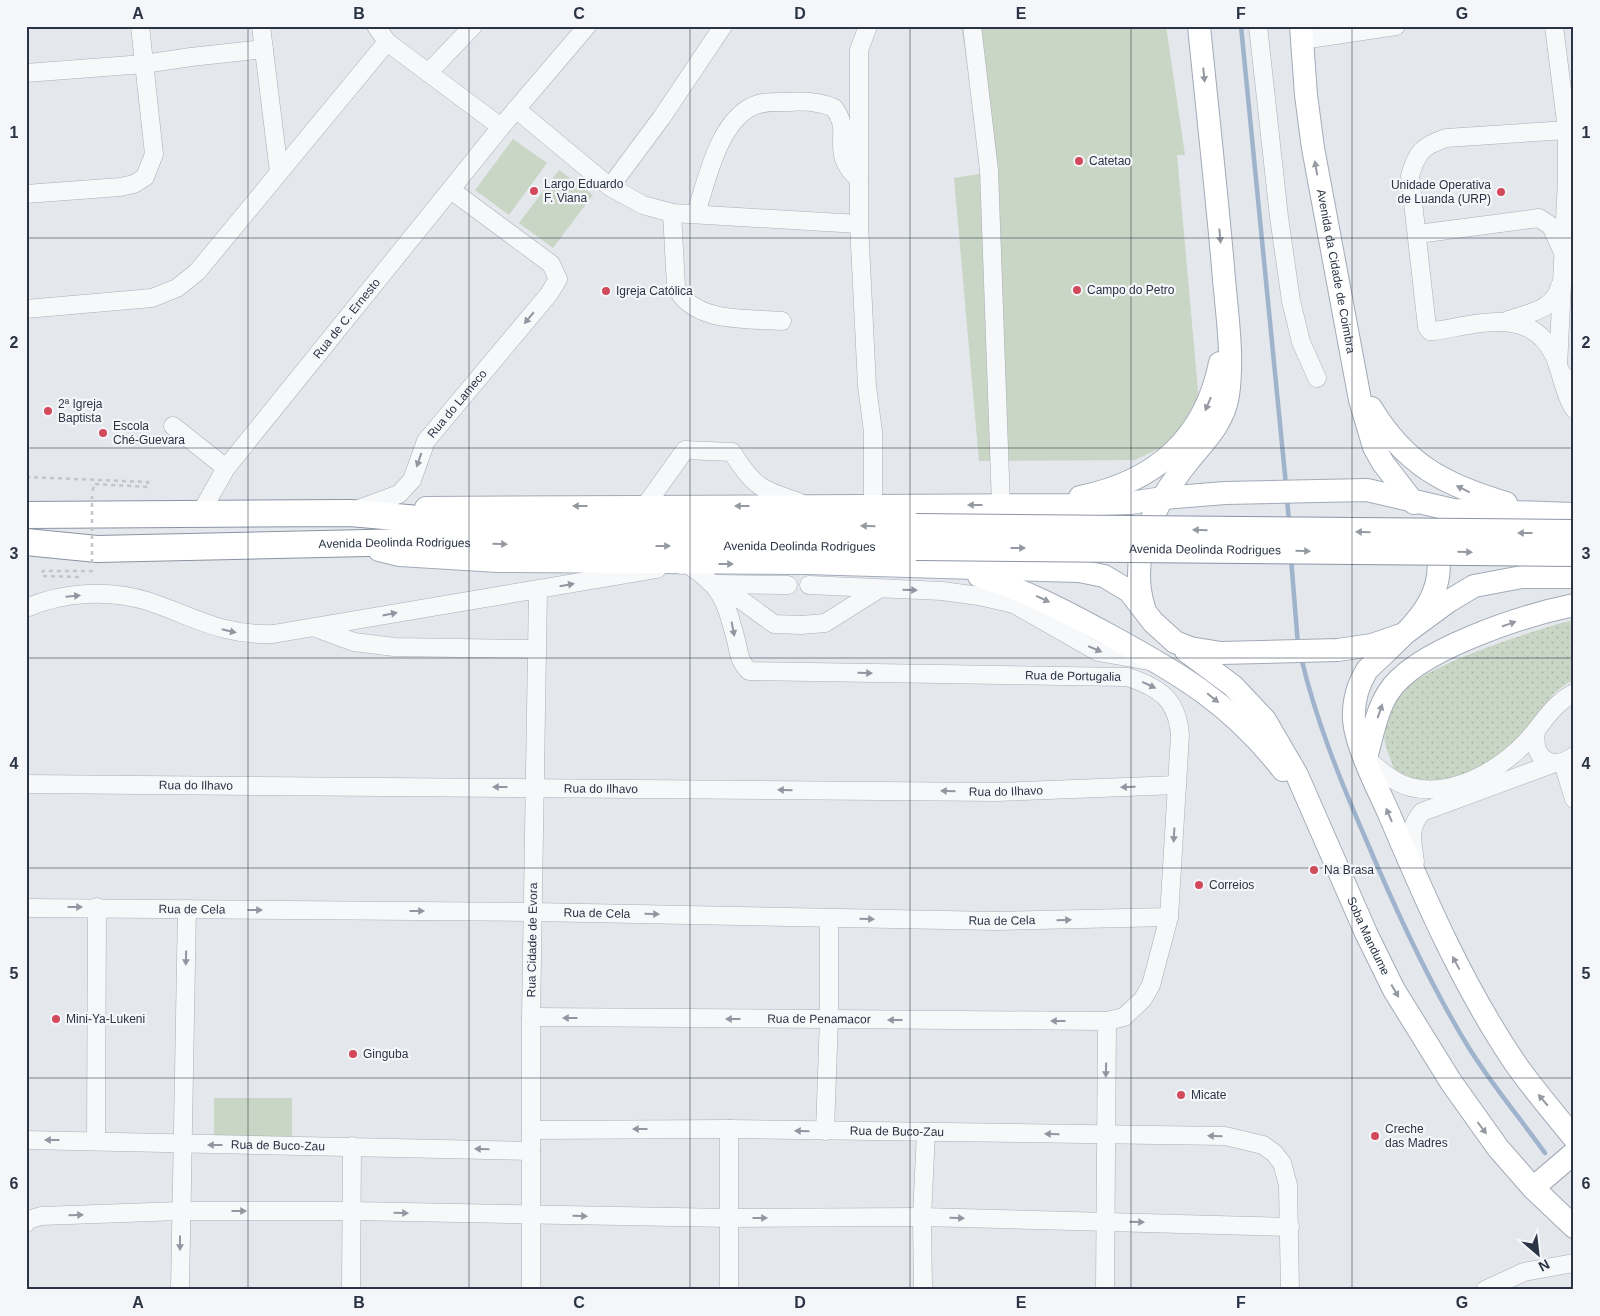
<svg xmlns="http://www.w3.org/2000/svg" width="1600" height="1316" viewBox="0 0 1600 1316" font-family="Helvetica,sans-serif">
	<defs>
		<pattern id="park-dots" width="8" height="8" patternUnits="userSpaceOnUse" patternTransform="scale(1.25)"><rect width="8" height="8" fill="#c9d6c5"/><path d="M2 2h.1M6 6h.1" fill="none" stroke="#adb8ab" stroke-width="1.8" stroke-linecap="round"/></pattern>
	</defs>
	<rect width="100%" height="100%" fill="#e4e7ec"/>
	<g fill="#c9d6c5">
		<polygon points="961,26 1166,26 1185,155 1177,155 1199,402 1171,443 1135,460 979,461 954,178 985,173"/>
		<polygon points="513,139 547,163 509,215 475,190"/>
		<polygon points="559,170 593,195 553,248 519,223"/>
		<polygon points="214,1098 292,1098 292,1137 214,1136"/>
	</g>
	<path fill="url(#park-dots)" d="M1574 620V680C1549 691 1538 716 1522 735 1500 760 1458 790 1422 782 1413 780 1403 773 1394 769 1391 760 1387 752 1385 743 1382 730 1392 707 1398 696 1415 668 1539 628 1574 620Z"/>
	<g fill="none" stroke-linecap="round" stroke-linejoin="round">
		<g stroke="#9fb4cc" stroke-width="4.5">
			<polyline points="1241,26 1286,485"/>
			<polyline points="1287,498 1289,522"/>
			<polyline points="1291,558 1298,645"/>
			<path d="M1301 657C1316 721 1341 782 1367 842 1397 913 1429 983 1469 1048 1492 1085 1520 1118 1545 1153"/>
			<polyline points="1573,1185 1574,1186"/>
		</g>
		<g stroke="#a9aeb7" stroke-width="19">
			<g id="minor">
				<polyline points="261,26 279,172"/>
				<polyline points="376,26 387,42 501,127"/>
				<polyline points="868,26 859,50 859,224 867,386 873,432 873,505"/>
				<polyline points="972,26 989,170 1001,505"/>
				<polyline points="1258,26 1279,217 1291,301 1301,342 1317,378"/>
				<polyline points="1554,26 1567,130"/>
				<polyline points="1302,40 1396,26"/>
				<polyline points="429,72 473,26"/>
				<polyline points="26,73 144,64 191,57 264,49"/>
				<polyline points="516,109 610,187 643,205 672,213 859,224"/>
				<polyline points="610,187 662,117 723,26"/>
				<polyline points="26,194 120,187 134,184 145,177 154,154 140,26"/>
				<path d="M672 213 676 286C692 324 749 318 782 321"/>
				<path d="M696 214C706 182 718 124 751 107 762 101 776 102 788 102 802 101 821 102 834 108 854 133 827 152 859 179"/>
				<polyline points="1418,234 1539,218 1551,226 1562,250"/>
				<polyline points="26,309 152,298 177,288 197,272 387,42"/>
				<path d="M1508 320C1529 313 1554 310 1560 286"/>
				<path d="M1574 380 1564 377 1558 367 1567 179V130L1446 138C1423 146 1417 151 1410 176L1427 327 1430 331H1434C1476 325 1530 305 1554 355 1562 373 1563 392 1574 409"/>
				<polyline points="173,426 226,468"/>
				<path d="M645 506 685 450 732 452C753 486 761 490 799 502"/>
				<path id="s1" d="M356 510 399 494 412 480 426 441 549 294 558 279 551 264 451 190"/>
				<path id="s2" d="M200 514 226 468 501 127 587 26"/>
				<polyline points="716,584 788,585"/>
				<polyline points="719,584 774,624 801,625 825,623 879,589"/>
				<polyline points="809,585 942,591 979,596 1014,604 1098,652 1149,661"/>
				<path d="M26 608C63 592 109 589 147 601 193 616 222 636 273 634L657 569"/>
				<polyline points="316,628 354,642 394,647 536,649"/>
				<path d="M1536 731C1532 758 1551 772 1574 756"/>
				<path d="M1366 758C1378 769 1394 783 1410 787 1452 798 1498 771 1526 742 1542 725 1552 704 1574 693"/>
				<polyline points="1563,763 1574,799"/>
				<path id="s3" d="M26 784 996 792 1177 785"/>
				<path d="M1415 862C1413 842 1407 829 1422 812L1552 764"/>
				<path id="s4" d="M26 908 533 912 997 921 1169 917"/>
				<path id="s5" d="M531 1017 1107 1021 1124 1017 1143 999 1151 985 1169 917 1180 735C1177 699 1160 688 1128 677L749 671C739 661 739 653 736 640 725 600 723 587 687 564L682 565"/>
				<polyline points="729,1129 729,1290"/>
				<path id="s6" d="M531 1130 729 1129 1225 1136 1263 1145 1274 1153 1282 1163 1288 1185 1290 1290"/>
				<polyline points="825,1131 829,1019 829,918"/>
				<path id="s7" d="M26 1140 531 1151"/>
				<polyline points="96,1140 97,907"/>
				<polyline points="26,1223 28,1220 41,1216 180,1211 352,1211 730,1218 922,1217 1290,1227"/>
				<polyline points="180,1290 187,909"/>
				<polyline points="351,1290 352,1146"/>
				<path id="s8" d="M531 1290V1017L538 590"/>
				<polyline points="923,1290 922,1217 926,1132"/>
				<polyline points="1105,1290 1107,1021"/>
				<polyline points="1485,1290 1524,1272 1574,1263"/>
			</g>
		</g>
		<g stroke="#a3abb8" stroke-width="24">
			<g id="major">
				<path id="s9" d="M1301 26 1306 95 1313 148 1360 400 1374 447 1383 463 1414 503"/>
				<path d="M1371 408C1405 464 1444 485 1506 503"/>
				<path d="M1080 497C1155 482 1205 438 1220 363"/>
				<polyline points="426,508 1072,505 1130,503 1163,498 1225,493 1367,490 1453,510 1574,514"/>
				<path d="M1432 535C1458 596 1405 632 1367 670 1357 686 1353 701 1354 720 1356 747 1379 791 1390 816 1426 901 1463 986 1515 1063 1533 1089 1554 1113 1574 1138"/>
				<polyline points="379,550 400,555 498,561 806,563 1079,571 1104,576 1129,591 1153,622 1175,642 1190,648 1221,653 1338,650 1372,645 1404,634 1449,601 1474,586 1522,577 1574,577"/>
				<path d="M979 576C1025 590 1065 611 1107 634 1179 673 1232 704 1283 770"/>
				<path d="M1144 608C1127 553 1156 501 1190 459 1206 440 1224 422 1228 395 1234 354 1226 309 1223 267 1216 187 1207 107 1199 26"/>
				<path id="s10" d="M1186 651 1233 686 1265 720 1297 775 1366 933 1394 990 1451 1082 1498 1148 1533 1188 1574 1227"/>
				<path d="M1366 758C1372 737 1376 712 1388 693 1414 650 1525 615 1574 605"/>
				<polyline points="1533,1188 1574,1153"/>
			</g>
		</g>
		<g stroke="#8b94a3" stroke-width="28">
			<g id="highway">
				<polyline points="26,515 350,513 430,520 916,527"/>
				<path id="s11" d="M26 542 97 549 412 542 555 545 916 547"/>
			</g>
		</g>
		<g stroke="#c2c5cb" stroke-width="2.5" stroke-dasharray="4 4" stroke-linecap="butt">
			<polyline points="26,477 148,482 148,487 94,484 92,494"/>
			<polyline points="79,577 42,576 43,571 92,571 92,569"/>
		</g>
		<use href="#minor" stroke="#f7f8fa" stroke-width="18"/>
		<use href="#major" stroke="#fff" stroke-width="22"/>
		<use href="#highway" stroke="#fff" stroke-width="26"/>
		<g stroke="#8b94a3" stroke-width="28" stroke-linecap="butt">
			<g id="highway-bridge">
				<polyline points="916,527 1574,533"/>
				<path id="s12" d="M916 547 1574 553"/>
			</g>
		</g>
		<polyline stroke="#c2c5cb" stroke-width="2.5" stroke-dasharray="4 4" stroke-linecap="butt" points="92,563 92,496"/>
		<use href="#highway-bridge" stroke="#fff" stroke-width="26"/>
	</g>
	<defs><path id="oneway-solid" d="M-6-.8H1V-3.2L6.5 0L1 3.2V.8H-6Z" transform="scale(1.25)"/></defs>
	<g fill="#959aa2">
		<use href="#oneway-solid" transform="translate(1204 75) rotate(84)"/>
		<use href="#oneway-solid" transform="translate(1316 168) rotate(-100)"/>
		<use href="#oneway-solid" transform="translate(1220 236) rotate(85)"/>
		<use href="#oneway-solid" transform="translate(1208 404) rotate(113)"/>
		<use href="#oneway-solid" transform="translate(1463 489) rotate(-154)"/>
		<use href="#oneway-solid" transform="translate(975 505) rotate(180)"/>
		<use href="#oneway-solid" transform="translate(580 506) rotate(180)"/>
		<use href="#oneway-solid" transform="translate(742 506) rotate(180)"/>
		<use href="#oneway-solid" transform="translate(868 526) rotate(-179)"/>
		<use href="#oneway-solid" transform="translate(1200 530) rotate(-179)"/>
		<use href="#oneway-solid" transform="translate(1363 532) rotate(-179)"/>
		<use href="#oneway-solid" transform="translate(1525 533) rotate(-180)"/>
		<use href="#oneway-solid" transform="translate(500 544) rotate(1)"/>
		<use href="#oneway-solid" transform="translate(663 546)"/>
		<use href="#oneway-solid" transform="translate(1018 548)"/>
		<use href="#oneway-solid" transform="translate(1303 551) rotate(1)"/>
		<use href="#oneway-solid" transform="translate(1465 552) rotate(1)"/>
		<use href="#oneway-solid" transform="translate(726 564)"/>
		<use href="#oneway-solid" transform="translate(1043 599) rotate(25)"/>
		<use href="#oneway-solid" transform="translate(1509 624) rotate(-19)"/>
		<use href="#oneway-solid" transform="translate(1213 698) rotate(39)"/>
		<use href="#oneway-solid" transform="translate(1380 711) rotate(-71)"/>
		<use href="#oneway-solid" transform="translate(1389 815) rotate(-113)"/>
		<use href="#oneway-solid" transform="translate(1456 963) rotate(-118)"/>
		<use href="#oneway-solid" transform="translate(1395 991) rotate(60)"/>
		<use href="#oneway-solid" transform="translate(1543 1100) rotate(-130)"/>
		<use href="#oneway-solid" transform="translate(1482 1128) rotate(53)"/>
	</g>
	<g fill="#9196a0">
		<use href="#oneway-solid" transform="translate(529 318) rotate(130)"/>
		<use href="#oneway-solid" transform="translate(419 460) rotate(109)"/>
		<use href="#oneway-solid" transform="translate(567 585) rotate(-10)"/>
		<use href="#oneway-solid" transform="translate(910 590) rotate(2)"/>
		<use href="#oneway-solid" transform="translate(73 596) rotate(-5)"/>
		<use href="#oneway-solid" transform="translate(390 614) rotate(-11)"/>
		<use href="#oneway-solid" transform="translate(733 629) rotate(79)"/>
		<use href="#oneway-solid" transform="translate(229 631) rotate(13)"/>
		<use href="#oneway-solid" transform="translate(1095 649) rotate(23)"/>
		<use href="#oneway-solid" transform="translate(865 673) rotate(1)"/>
		<use href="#oneway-solid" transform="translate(1149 685) rotate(25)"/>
		<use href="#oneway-solid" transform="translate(500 787) rotate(-180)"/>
		<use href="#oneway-solid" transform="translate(1128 787) rotate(178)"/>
		<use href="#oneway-solid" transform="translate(785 790) rotate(-179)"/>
		<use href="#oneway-solid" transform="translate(948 791) rotate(-179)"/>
		<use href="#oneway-solid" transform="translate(1174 835) rotate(93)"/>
		<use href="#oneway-solid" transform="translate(75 907)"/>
		<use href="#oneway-solid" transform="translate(255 910)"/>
		<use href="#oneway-solid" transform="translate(417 911)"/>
		<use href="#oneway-solid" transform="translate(652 914) rotate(1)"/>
		<use href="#oneway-solid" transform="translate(867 919) rotate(1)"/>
		<use href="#oneway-solid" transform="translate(1064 920) rotate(-1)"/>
		<use href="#oneway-solid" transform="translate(186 958) rotate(91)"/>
		<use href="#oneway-solid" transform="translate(570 1018) rotate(-180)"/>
		<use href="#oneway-solid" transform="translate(733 1019) rotate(-180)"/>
		<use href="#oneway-solid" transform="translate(895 1020) rotate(-180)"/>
		<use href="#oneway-solid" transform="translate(1058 1021) rotate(-180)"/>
		<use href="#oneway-solid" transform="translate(1106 1070) rotate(91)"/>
		<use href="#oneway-solid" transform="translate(640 1129) rotate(180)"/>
		<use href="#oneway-solid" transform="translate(802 1131) rotate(-179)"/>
		<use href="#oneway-solid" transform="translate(1052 1134) rotate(-179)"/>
		<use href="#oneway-solid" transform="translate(1215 1136) rotate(-178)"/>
		<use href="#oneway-solid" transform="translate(52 1140) rotate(-180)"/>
		<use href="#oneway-solid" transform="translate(215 1145) rotate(-180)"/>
		<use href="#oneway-solid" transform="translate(482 1149) rotate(-179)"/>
		<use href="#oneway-solid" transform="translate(239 1211)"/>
		<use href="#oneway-solid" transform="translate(401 1213) rotate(1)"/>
		<use href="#oneway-solid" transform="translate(76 1215) rotate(-2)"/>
		<use href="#oneway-solid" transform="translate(580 1216) rotate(1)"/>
		<use href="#oneway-solid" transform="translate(760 1218)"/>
		<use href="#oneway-solid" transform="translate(957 1218) rotate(1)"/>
		<use href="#oneway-solid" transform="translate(1137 1222) rotate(2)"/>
		<use href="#oneway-solid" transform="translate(180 1243) rotate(90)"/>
	</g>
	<path fill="none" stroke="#2b3445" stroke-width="1" stroke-opacity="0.55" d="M248 26V1290M469 26V1290M690 26V1290M910 26V1290M1131 26V1290M1352 26V1290M26 238H1574M26 448H1574M26 658H1574M26 868H1574M26 1078H1574"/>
	<g fill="#d1495b" stroke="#f4f6f9" stroke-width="2">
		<circle cx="1079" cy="161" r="5"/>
		<circle cx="534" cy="191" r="5"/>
		<circle cx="1501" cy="192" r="5"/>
		<circle cx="1077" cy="290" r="5"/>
		<circle cx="606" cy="291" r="5"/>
		<circle cx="48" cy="411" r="5"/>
		<circle cx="103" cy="433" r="5"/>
		<circle cx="1314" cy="870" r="5"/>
		<circle cx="1199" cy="885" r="5"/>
		<circle cx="56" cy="1019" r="5"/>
		<circle cx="353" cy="1054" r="5"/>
		<circle cx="1181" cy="1095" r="5"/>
		<circle cx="1375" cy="1136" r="5"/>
	</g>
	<g text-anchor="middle" stroke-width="4.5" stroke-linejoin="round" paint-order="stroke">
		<g font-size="12" fill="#2b3445" stroke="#f4f6f9" text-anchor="start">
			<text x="1089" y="165">Catetao</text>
			<text x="544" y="188">Largo Eduardo<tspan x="544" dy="14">F. Viana</tspan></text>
			<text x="1491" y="189" text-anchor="end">Unidade Operativa<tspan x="1491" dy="14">de Luanda (URP)</tspan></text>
			<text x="1087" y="294">Campo do Petro</text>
			<text x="616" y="295">Igreja Católica</text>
			<text x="58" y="408">2ª Igreja<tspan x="58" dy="14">Baptista</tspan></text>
			<text x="113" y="430">Escola<tspan x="113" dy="14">Ché-Guevara</tspan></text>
			<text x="1324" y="874">Na Brasa</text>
			<text x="1209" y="889">Correios</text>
			<text x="66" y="1023">Mini-Ya-Lukeni</text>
			<text x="363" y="1058">Ginguba</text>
			<text x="1191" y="1099">Micate</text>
			<text x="1385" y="1133">Creche<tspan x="1385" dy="14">das Madres</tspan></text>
		</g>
		<g font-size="12" fill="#2b3445" stroke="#f4f6f9">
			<text dy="4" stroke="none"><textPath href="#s9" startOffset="248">Avenida da Cidade de Coimbra</textPath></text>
			<text dy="4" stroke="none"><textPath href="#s2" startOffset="245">Rua de C. Ernesto</textPath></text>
			<text dy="4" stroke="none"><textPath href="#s1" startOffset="155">Rua do Lameco</textPath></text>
			<text dy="4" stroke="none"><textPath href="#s11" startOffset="369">Avenida Deolinda Rodrigues</textPath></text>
			<text dy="4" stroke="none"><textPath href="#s11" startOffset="774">Avenida Deolinda Rodrigues</textPath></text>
			<text dy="4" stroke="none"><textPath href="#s12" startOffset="289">Avenida Deolinda Rodrigues</textPath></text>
			<text transform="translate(1073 676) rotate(1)" y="4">Rua de Portugalia</text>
			<text dy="4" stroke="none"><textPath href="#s3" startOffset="170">Rua do Ilhavo</textPath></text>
			<text dy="4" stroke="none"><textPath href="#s3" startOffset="575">Rua do Ilhavo</textPath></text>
			<text dy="4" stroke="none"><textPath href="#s3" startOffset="980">Rua do Ilhavo</textPath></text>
			<text dy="4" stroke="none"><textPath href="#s4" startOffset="166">Rua de Cela</textPath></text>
			<text dy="4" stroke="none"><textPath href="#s4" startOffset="571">Rua de Cela</textPath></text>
			<text dy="4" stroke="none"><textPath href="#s4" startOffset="976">Rua de Cela</textPath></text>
			<text dy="4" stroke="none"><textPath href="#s10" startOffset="345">Soba Mandume</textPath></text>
			<text dy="4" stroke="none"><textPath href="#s8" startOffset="350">Rua Cidade de Evora</textPath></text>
			<text dy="4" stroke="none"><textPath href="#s5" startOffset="288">Rua de Penamacor</textPath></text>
			<text dy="4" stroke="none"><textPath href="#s6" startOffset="366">Rua de Buco-Zau</textPath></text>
			<text dy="4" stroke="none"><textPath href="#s7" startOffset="252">Rua de Buco-Zau</textPath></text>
		</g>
	</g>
	<rect width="1600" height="1316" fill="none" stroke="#f4f6f9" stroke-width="55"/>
	<g transform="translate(1538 1254) rotate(152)" stroke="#f4f6f9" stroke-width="4" paint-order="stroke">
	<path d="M0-4L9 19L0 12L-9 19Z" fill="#2b3445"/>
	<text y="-8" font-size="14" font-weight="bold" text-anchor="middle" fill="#2b3445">N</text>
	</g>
	<rect x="28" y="28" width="1544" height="1260" fill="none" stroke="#2b3445" stroke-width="2"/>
	<g font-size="16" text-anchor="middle" font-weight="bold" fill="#2b3445">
		<text x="138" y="19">A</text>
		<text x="359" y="19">B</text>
		<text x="579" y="19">C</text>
		<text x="800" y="19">D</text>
		<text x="1021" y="19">E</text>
		<text x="1241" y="19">F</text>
		<text x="1462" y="19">G</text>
		<text x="14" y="138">1</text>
		<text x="1586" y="138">1</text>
		<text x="14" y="348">2</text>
		<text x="1586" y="348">2</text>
		<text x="14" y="559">3</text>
		<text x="1586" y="559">3</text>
		<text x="14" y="769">4</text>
		<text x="1586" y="769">4</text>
		<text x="14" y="979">5</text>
		<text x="1586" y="979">5</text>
		<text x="14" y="1189">6</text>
		<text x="1586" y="1189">6</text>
		<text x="138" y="1308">A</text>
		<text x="359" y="1308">B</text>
		<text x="579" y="1308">C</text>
		<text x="800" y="1308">D</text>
		<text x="1021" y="1308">E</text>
		<text x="1241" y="1308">F</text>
		<text x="1462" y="1308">G</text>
	</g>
</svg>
